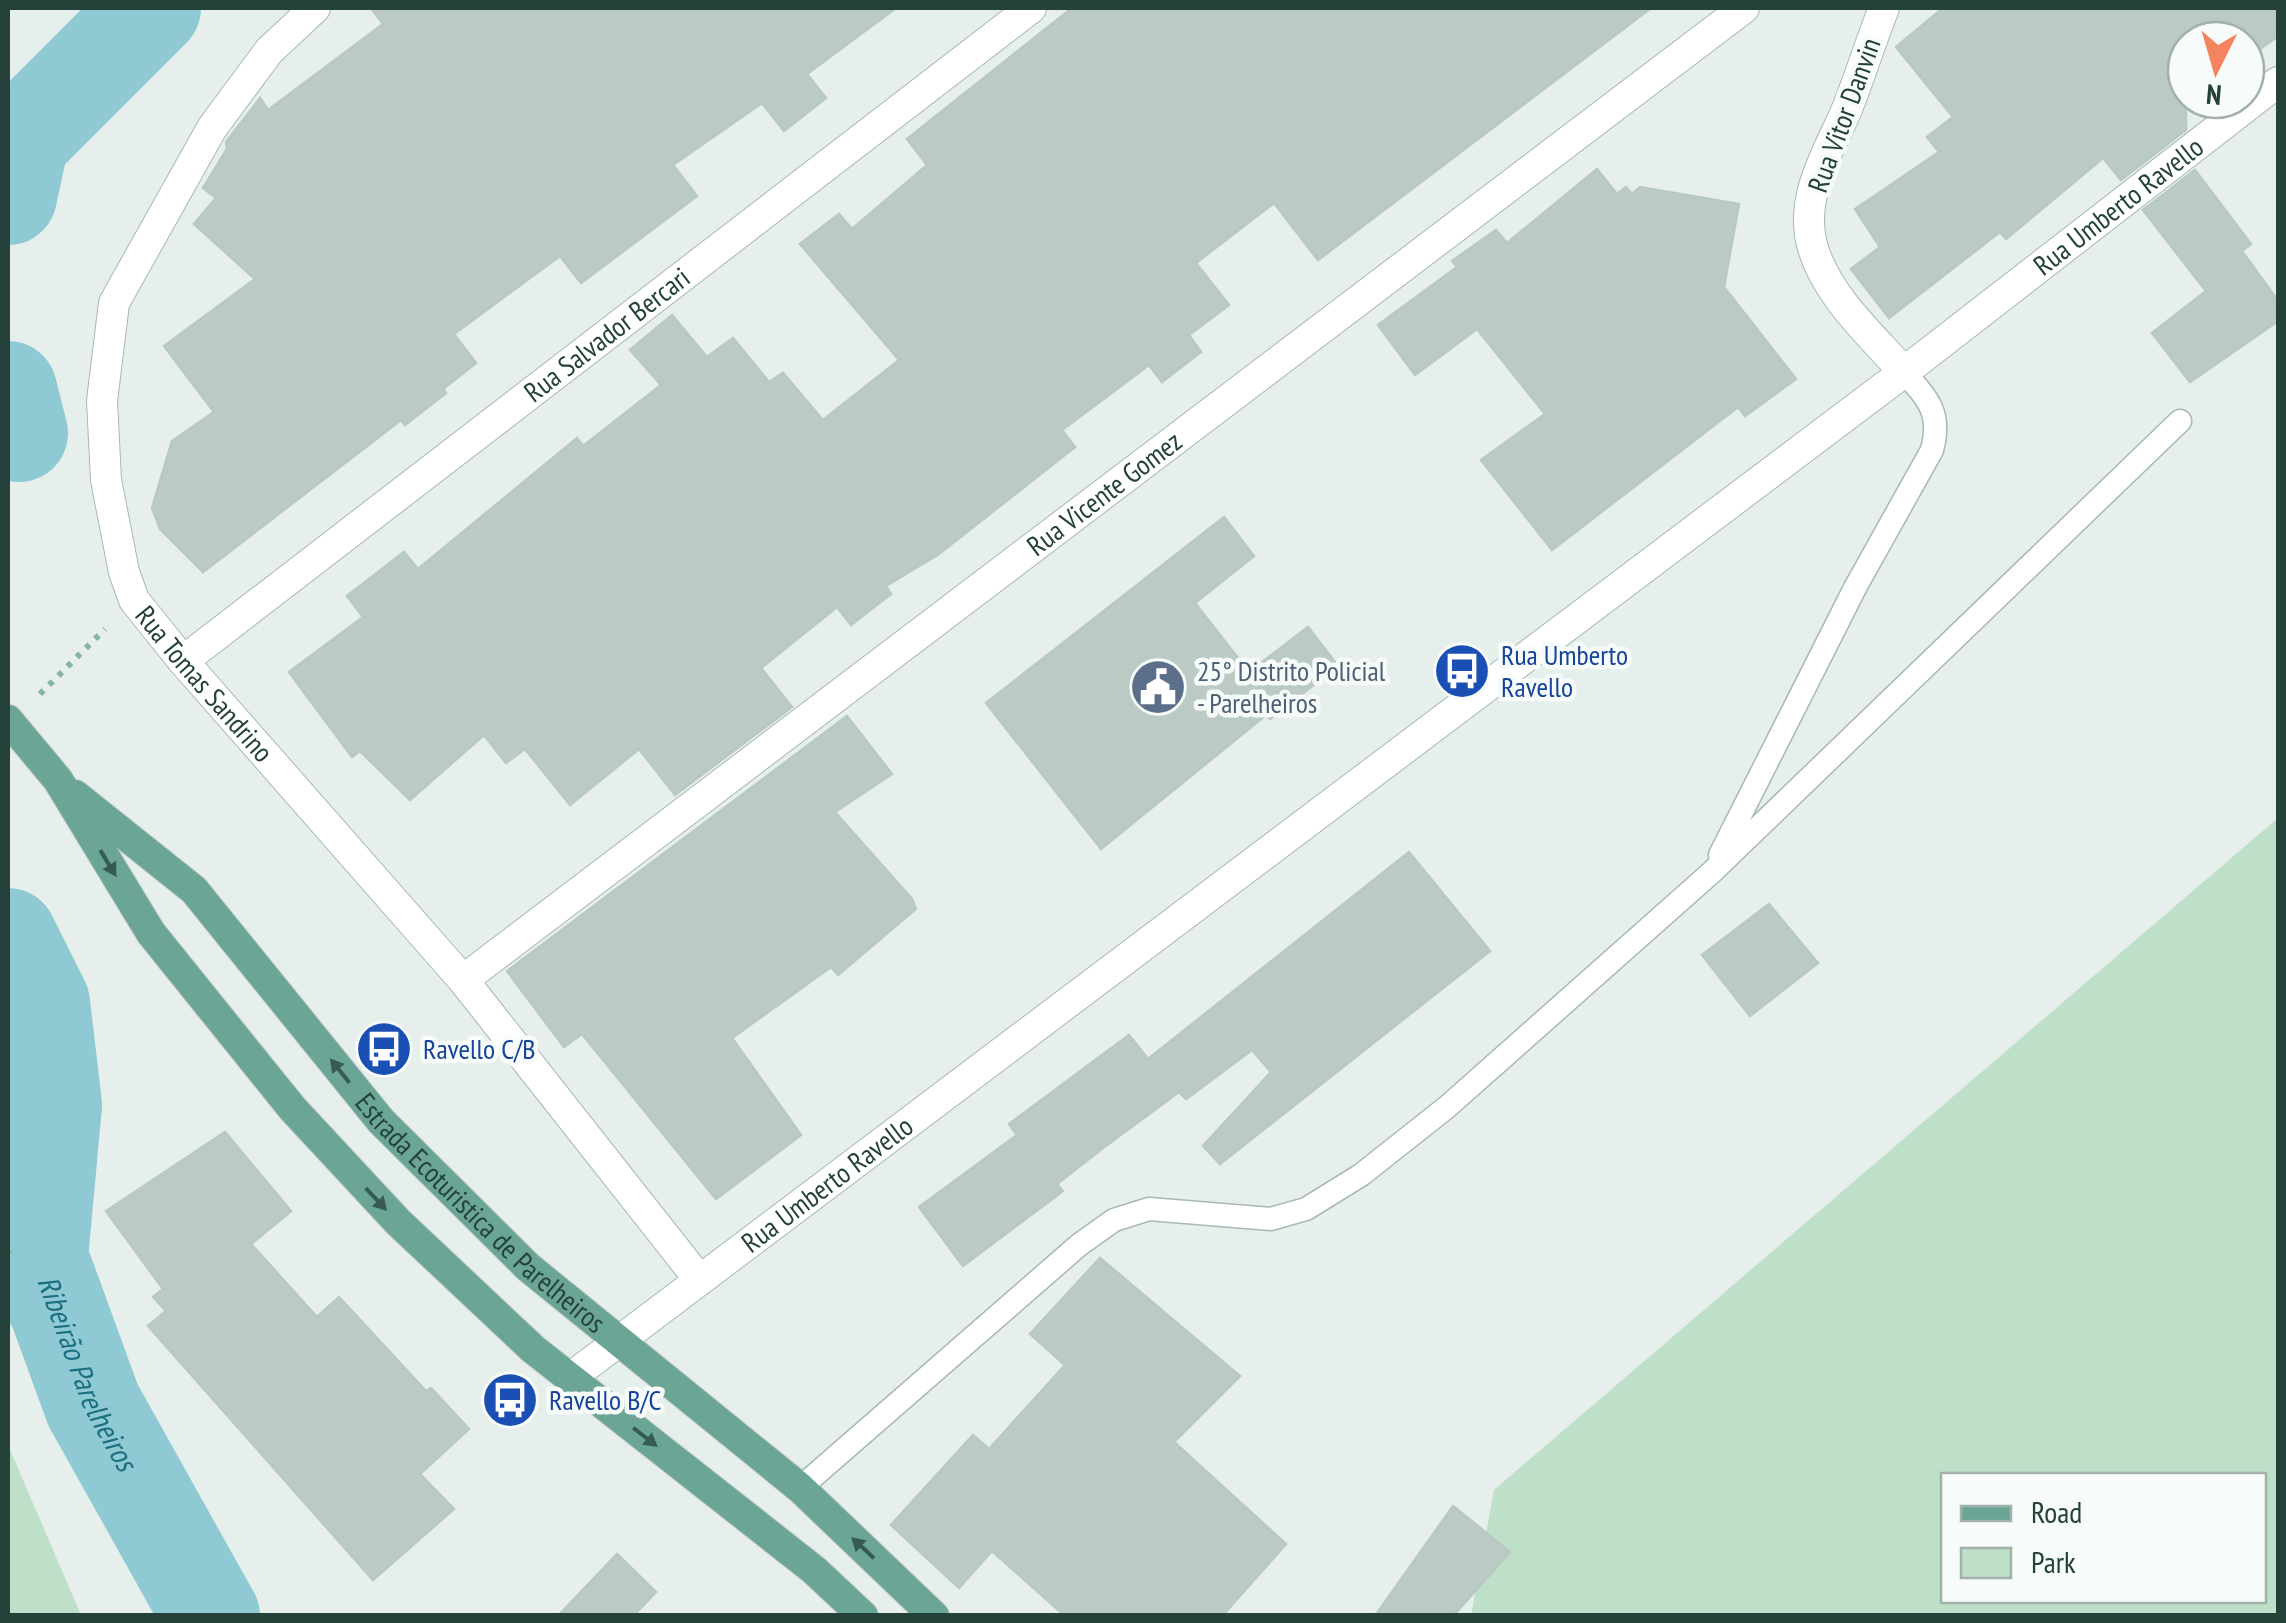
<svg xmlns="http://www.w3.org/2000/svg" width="2286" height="1623" viewBox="0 0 2286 1623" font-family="'PT Sans Narrow',sans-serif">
	<rect width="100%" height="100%" fill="#e6efeb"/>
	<g fill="#bfe0c8" fill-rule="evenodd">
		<path d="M2278 818V1615L1471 1616 1494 1490ZM1944 1476H2264V1600H1944Z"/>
		<polygon points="8,1445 81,1615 8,1615"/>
	</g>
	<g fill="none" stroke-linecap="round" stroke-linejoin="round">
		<polyline stroke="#8ec9d4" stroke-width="18" points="8,1308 93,1405"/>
		<g stroke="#8ec9d4" stroke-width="98">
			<polyline points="8,196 20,140 152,8"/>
			<polyline points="8,390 19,433"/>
			<path id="s1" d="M8 937 41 1003 53 1105 39 1257 93 1405 211 1616"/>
		</g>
	</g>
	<g fill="#bbcac4" stroke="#b8c9c2" stroke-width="2.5">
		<polygon points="371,8 896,8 807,74 826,98 784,131 762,103 673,165 697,196 581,283 560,256 454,334 476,363 443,389 446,393 405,425 401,420 203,572 160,529 152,508 172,441 214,412 164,346 255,279 194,224 216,198 203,188 227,149 226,142 260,98 268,110 383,24"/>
		<polygon points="1072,8 1651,8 1318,260 1274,203 1196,263 1229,305 1189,335 1201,352 1162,382 1149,365 1062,430 1075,447 939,554 886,586 891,594 851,625 837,607 761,668 792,707 675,795 639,749 570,805 525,749 506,763 484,735 410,800 360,751 352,757 289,672 363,617 347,596 404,552 418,569 577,438 583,446 661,385 630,350 672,315 707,357 733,338 769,382 783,373 823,420 899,360 800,244 839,214 852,229 927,165 907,139"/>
		<polygon points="1943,8 2278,8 2278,36 2246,59 2246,40 2186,40 2186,130 2121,180 2103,158 2006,239 2000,232 1889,318 1851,269 1880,247 1855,209 1939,152 1927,137 1953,117 1896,47"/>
		<polygon points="1597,169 1617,194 1626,187 1632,194 1640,187 1739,204 1724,287 1796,379 1745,416 1738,407 1552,550 1481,460 1545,414 1477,329 1415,375 1378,325 1457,267 1452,261 1496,230 1507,243"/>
		<polygon points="2195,170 2251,244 2242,251 2278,301 2278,321 2190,382 2152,333 2206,291 2143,210"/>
		<polygon points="1224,517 1254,556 1195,603 1249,672 1308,627 1338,666 1270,719 1266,715 1101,849 986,703"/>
		<polygon points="847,716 892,774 835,812 912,899 916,909 838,975 831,967 732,1038 801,1135 716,1199 582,1034 564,1047 507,971"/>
		<polygon points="1409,852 1490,951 1220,1164 1203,1146 1271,1072 1252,1050 1186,1099 1179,1092 1103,1148 1057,1184 1063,1191 963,1266 919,1207 1017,1135 1009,1124 1129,1035 1148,1059"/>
		<polygon points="1769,904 1818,963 1750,1016 1702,955"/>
		<polygon points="225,1132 291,1211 251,1244 317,1317 339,1297 426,1391 431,1388 469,1429 420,1474 454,1509 373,1580 148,1326 166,1311 153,1297 163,1289 106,1211"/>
		<polygon points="1100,1258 1240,1376 1174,1442 1286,1544 1222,1616 1065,1616 992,1551 959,1588 891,1525 973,1435 989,1449 1065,1365 1030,1334"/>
		<polygon points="1453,1506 1510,1552 1453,1616 1375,1616"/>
		<polygon points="617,1554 656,1592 633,1616 558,1616"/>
	</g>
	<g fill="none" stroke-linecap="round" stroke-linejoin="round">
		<g stroke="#a8b8b2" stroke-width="25">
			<g id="lane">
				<path d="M1720 855 1856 586 1932 450C1942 413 1928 399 1904 372"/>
				<polyline points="800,1488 1079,1245 1114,1220 1149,1209 1271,1219 1306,1209 1361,1175 1447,1107 1712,872 2180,421"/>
			</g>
		</g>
		<g stroke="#a8b8b2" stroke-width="32">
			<g id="street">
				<path id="s2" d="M315 8 269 51 212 128 114 303 102 401 106 480 124 572 134 600 183 661 463 980 698 1278"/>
				<path d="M1884 8C1871 41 1860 76 1847 109 1828 153 1798 198 1813 248 1827 296 1872 336 1904 372"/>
				<path id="s3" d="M183 661 1031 8"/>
				<path id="s4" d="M463 980 1744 8"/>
				<path id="s5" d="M570 1378 1904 372 2278 82"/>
			</g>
		</g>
		<g stroke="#c2cac8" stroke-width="32">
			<g id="primary">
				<polyline points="8,720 58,780 151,933 292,1108 398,1222 533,1349 814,1570 863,1616"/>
				<path id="s6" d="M75 795 194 890 381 1121 528 1267 800 1488 934 1616"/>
			</g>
		</g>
		<g stroke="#86b3a5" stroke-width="6" stroke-dasharray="5 8" stroke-linecap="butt">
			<polyline points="40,694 105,629"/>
			<polyline points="8,1253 9,1250"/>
		</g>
		<use href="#lane" stroke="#fff" stroke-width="22"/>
		<use href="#street" stroke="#fff" stroke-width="30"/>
		<use href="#primary" stroke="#6aa596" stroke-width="30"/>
	</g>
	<defs><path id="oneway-solid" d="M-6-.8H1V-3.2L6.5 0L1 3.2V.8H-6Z" transform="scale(2.5)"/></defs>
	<g fill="#365b51">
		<use href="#oneway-solid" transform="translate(108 863) rotate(59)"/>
		<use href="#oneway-solid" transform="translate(340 1071) rotate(-129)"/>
		<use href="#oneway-solid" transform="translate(376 1199) rotate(47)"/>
		<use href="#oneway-solid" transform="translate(645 1437) rotate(38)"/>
		<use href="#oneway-solid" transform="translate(863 1548) rotate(-137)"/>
	</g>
	<defs>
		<g id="bus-disc" transform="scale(2.875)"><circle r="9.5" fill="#1a4fb4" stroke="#f7fbf9"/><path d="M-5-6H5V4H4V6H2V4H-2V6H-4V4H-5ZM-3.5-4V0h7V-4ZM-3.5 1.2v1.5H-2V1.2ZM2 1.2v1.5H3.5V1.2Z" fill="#fff"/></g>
		<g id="civic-disc" transform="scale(2.875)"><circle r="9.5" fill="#5c6f8a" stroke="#f7fbf9"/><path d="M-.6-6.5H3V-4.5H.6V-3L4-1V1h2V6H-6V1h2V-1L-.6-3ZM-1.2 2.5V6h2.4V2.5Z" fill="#fff"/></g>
	</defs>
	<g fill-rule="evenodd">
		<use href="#bus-disc" x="1462" y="671"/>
		<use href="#civic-disc" x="1158" y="687"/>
		<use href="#bus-disc" x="384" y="1049"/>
		<use href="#bus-disc" x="510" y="1400"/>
	</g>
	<g text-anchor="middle" stroke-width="9" stroke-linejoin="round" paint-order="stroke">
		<g font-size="28" fill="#24423a" stroke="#f7fbf9">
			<text transform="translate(1844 115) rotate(-70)" y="10">Rua Vitor Danvin</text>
			<text dy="10" stroke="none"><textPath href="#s5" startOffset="1942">Rua Umberto Ravello</textPath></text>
			<text dy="10" stroke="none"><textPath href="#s3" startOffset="535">Rua Salvador Bercari</textPath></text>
			<text dy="10" stroke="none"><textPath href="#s4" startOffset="805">Rua Vicente Gomez</textPath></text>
			<text dy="10" stroke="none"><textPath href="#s2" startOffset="770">Rua Tomas Sandrino</textPath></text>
			<text dy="10" stroke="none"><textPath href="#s5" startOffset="322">Rua Umberto Ravello</textPath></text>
			<text dy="10" stroke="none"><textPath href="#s6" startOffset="585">Estrada Ecoturistica de Parelheiros</textPath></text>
		</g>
		<g font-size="28" fill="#164399" stroke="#f7fbf9" text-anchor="start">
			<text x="1501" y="665">Rua Umberto<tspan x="1501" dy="32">Ravello</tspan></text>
			<text x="423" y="1059">Ravello C/B</text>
			<text x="549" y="1410">Ravello B/C</text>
		</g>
		<g font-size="28" fill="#4e5e75" stroke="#f7fbf9" text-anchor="start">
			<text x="1197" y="681">25° Distrito Policial<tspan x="1197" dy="32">- Parelheiros</tspan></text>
		</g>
		<g font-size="30" font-style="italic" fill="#1c6f80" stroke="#f7fbf9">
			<text dy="10" stroke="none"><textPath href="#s1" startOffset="455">Ribeirão Parelheiros</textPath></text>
		</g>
	</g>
	<rect width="2286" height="1623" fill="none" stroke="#24423a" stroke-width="20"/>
	<rect x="1941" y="1473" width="325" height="130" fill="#f7fbf9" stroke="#a3b1ad" stroke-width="2.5"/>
	<rect x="1961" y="1506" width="50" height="15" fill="#6aa596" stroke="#a3b1ad" stroke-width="2.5"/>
	<text x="2031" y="1523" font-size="30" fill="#24423a">Road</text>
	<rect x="1961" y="1548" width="50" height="30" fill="#bfe0c8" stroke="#a3b1ad" stroke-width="2.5"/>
	<text x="2031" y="1573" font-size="30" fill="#24423a">Park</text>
	<g transform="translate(2216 70) rotate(185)"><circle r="48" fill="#f7fbf9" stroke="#a3b1ad" stroke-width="2.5"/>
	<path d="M0-8L18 38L0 25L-18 38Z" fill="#f4845f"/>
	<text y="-15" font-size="28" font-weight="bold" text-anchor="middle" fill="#24423a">N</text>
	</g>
</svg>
